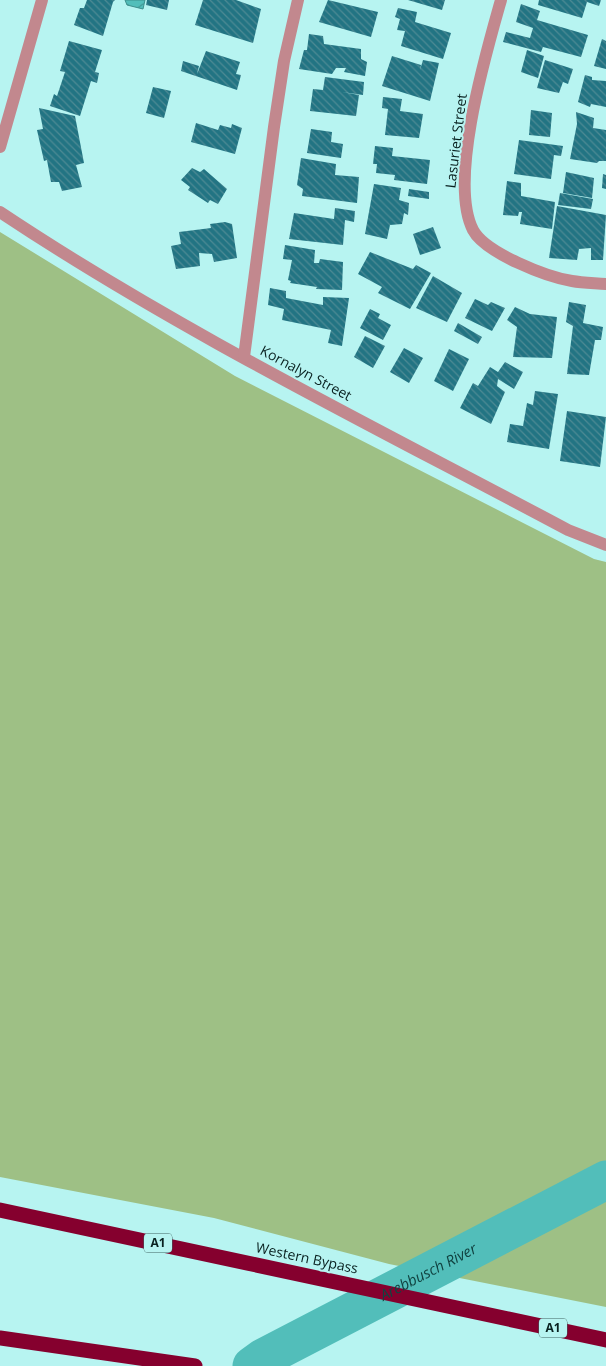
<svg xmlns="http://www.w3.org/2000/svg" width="606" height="1366" viewBox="0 0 606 1366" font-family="'Open Sans',sans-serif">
	<defs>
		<pattern id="water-waves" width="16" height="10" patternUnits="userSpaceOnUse" patternTransform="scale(1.25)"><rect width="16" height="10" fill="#52beba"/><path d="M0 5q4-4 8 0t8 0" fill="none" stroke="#429a97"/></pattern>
		<pattern id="building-back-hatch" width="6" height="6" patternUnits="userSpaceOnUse" patternTransform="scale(1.25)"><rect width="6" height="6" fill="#227483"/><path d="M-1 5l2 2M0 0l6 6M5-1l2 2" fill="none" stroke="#4e8a94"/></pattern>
	</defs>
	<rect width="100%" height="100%" fill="#b7f4f1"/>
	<polygon fill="#9ec085" points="0,232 235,376 594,559 606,562 606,1307 389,1264 214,1218 0,1177"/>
	<polygon fill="url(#water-waves)" stroke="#3c8f8c" points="125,0 145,0 143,9 127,5"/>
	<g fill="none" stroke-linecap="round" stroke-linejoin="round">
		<path stroke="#52beba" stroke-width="39" id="s1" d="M252 1366 263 1358 606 1180"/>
	</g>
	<g fill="url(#building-back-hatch)">
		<polygon points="87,0 115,0 113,2 103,36 74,25 80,8 84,8"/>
		<polygon points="147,0 169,0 167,10 146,5"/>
		<polygon points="203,0 236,0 261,9 253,43 195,25"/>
		<polygon points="328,0 378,12 371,37 319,22"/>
		<polygon points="408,0 445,0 442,10"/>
		<polygon points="539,0 601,0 599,6 587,2 582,18 538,5"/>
		<polygon points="521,4 540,11 537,20 588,35 581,57 543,47 541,52 503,42 506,32 530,38 533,28 516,22"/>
		<polygon points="398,8 417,12 415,22 451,33 443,59 401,46 405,31 397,30 400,19 395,17"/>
		<polygon points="309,34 323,36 324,44 361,49 361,59 367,62 365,76 344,72 346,68 336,68 332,74 299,69 304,50 307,50"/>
		<polygon points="602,39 606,41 606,69 594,66"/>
		<polygon points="69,41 102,50 95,72 99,73 97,83 91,81 80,116 50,106 54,94 57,96 65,72 60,71"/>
		<polygon points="527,50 544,56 538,78 521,72"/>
		<polygon points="206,51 240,62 236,74 241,75 237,90 181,71 183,61 199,66 197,74"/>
		<polygon points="392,56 421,65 420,70 423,60 439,63 430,101 382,86"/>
		<polygon points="545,60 573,69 568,84 563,82 559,93 537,88"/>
		<polygon points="585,75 592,77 592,80 606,81 606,107 591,104 590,107 578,102"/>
		<polygon points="325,77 364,82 363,95 342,92 359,95 356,116 310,111 313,89 323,90"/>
		<polygon points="153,87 171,91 164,118 146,113"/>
		<polygon points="383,97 402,99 400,111 423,114 419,138 385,135 388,109 382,108"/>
		<polygon points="39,108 75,116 84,163 76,165 82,187 62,191 59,182 51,182 47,160 44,161 37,130 43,129"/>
		<polygon points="531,110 552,113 550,137 529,135"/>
		<polygon points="576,112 594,118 593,128 606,130 606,161 599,161 597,163 570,159 577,124"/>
		<polygon points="196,123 218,130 220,125 231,128 232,124 242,128 235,154 191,142"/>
		<polygon points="311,129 332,132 331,142 343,144 341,158 307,153"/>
		<polygon points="519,140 563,146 561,156 554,155 551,179 514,174"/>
		<polygon points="375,146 393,148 392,156 430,160 427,184 394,180 395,175 376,173 377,164 373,164"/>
		<polygon points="301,158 336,164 335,175 359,177 357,203 302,196 303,189 297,185"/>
		<polygon points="192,168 200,172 204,169 227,189 218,204 210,200 208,203 188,190 190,187 181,180"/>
		<polygon points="566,172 594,178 592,198 563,193"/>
		<polygon points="603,174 606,175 606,189 602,188"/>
		<polygon points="507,181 521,183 521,196 555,202 552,229 520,224 522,212 519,212 518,216 503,215"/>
		<polygon points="374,184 401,188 399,200 409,203 408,215 404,213 402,224 390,225 387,239 365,234"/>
		<polygon points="409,189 429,192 429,199 408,196"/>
		<polygon points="560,193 593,199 591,209 558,205"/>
		<polygon points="557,206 606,215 603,260 591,260 591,248 579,249 577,260 549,258"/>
		<polygon points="335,208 355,211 354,222 345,220 343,245 289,239 294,213 334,219"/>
		<polygon points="225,222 232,224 237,258 214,262 212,254 199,253 200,266 176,269 171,246 181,244 179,232 211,228 210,224"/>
		<polygon points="433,227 441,248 420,255 413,234"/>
		<polygon points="285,245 315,250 314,263 319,263 320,259 343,262 342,290 316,289 317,287 290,283 291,281 288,280 292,260 283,259"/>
		<polygon points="370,252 413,269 416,265 431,273 410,309 378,293 382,287 358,274"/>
		<polygon points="433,276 462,293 447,322 416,308"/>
		<polygon points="270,288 286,291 286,298 323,305 323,297 349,298 342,346 328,343 331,330 282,320 284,309 268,305"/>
		<polygon points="475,299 488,305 491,302 505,308 492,331 465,318"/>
		<polygon points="569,302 586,305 583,323 603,327 601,340 595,340 589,375 567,374 573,326 566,322"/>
		<polygon points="515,307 530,314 557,317 552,358 513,357 517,327 507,320"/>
		<polygon points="370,309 380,314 378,318 391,325 383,340 360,328"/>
		<polygon points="458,323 482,337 478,344 454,331"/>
		<polygon points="365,336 385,346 373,368 354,357"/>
		<polygon points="404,348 423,358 409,383 390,372"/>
		<polygon points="449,349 469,359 453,391 434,381"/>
		<polygon points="505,362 523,372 514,389 498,379 497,386 505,392 491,424 460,408 473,383 478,386 490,367 498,372"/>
		<polygon points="535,391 558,394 549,449 507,442 510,424 523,426 527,403 533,405"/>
		<polygon points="567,411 606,417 600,467 560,461"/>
	</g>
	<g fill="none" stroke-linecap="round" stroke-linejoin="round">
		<g stroke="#c2888e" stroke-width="12">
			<path d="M501 0C486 53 448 181 473 230 485 253 547 277 572 281 583 283 595 283 606 284"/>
			<polyline points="0,147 42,0"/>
			<path d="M0 212C180 332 377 428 568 530L606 545"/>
			<polyline points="244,357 274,127 284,61 298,0"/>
		</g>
		<g stroke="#85002e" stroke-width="15">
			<polyline points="0,1210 606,1340"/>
			<polyline points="0,1338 195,1366"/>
		</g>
	</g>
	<g text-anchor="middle" stroke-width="4" stroke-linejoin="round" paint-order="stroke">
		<g fill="#b7f4f1" stroke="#3c605e" stroke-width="1">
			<rect x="144" y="1233.5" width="28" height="19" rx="4"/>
			<rect x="539" y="1318.5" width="28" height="19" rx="4"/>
		</g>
		<g font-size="12" font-weight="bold" fill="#08201f">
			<text x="158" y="1247">A1</text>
			<text x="553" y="1332">A1</text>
		</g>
		<g font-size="14" fill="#08201f" stroke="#b7f4f1">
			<text transform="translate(456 141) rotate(-83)" y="5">Lasuriet Street</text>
			<text transform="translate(306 373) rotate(28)" y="5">Kornalyn Street</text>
			<text transform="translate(307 1258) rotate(12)" y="5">Western Bypass</text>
		</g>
		<g font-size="15" font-style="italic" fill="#114341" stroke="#b7f4f1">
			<text dy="5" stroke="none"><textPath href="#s1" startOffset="200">Arebbusch River</textPath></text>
		</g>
	</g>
</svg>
